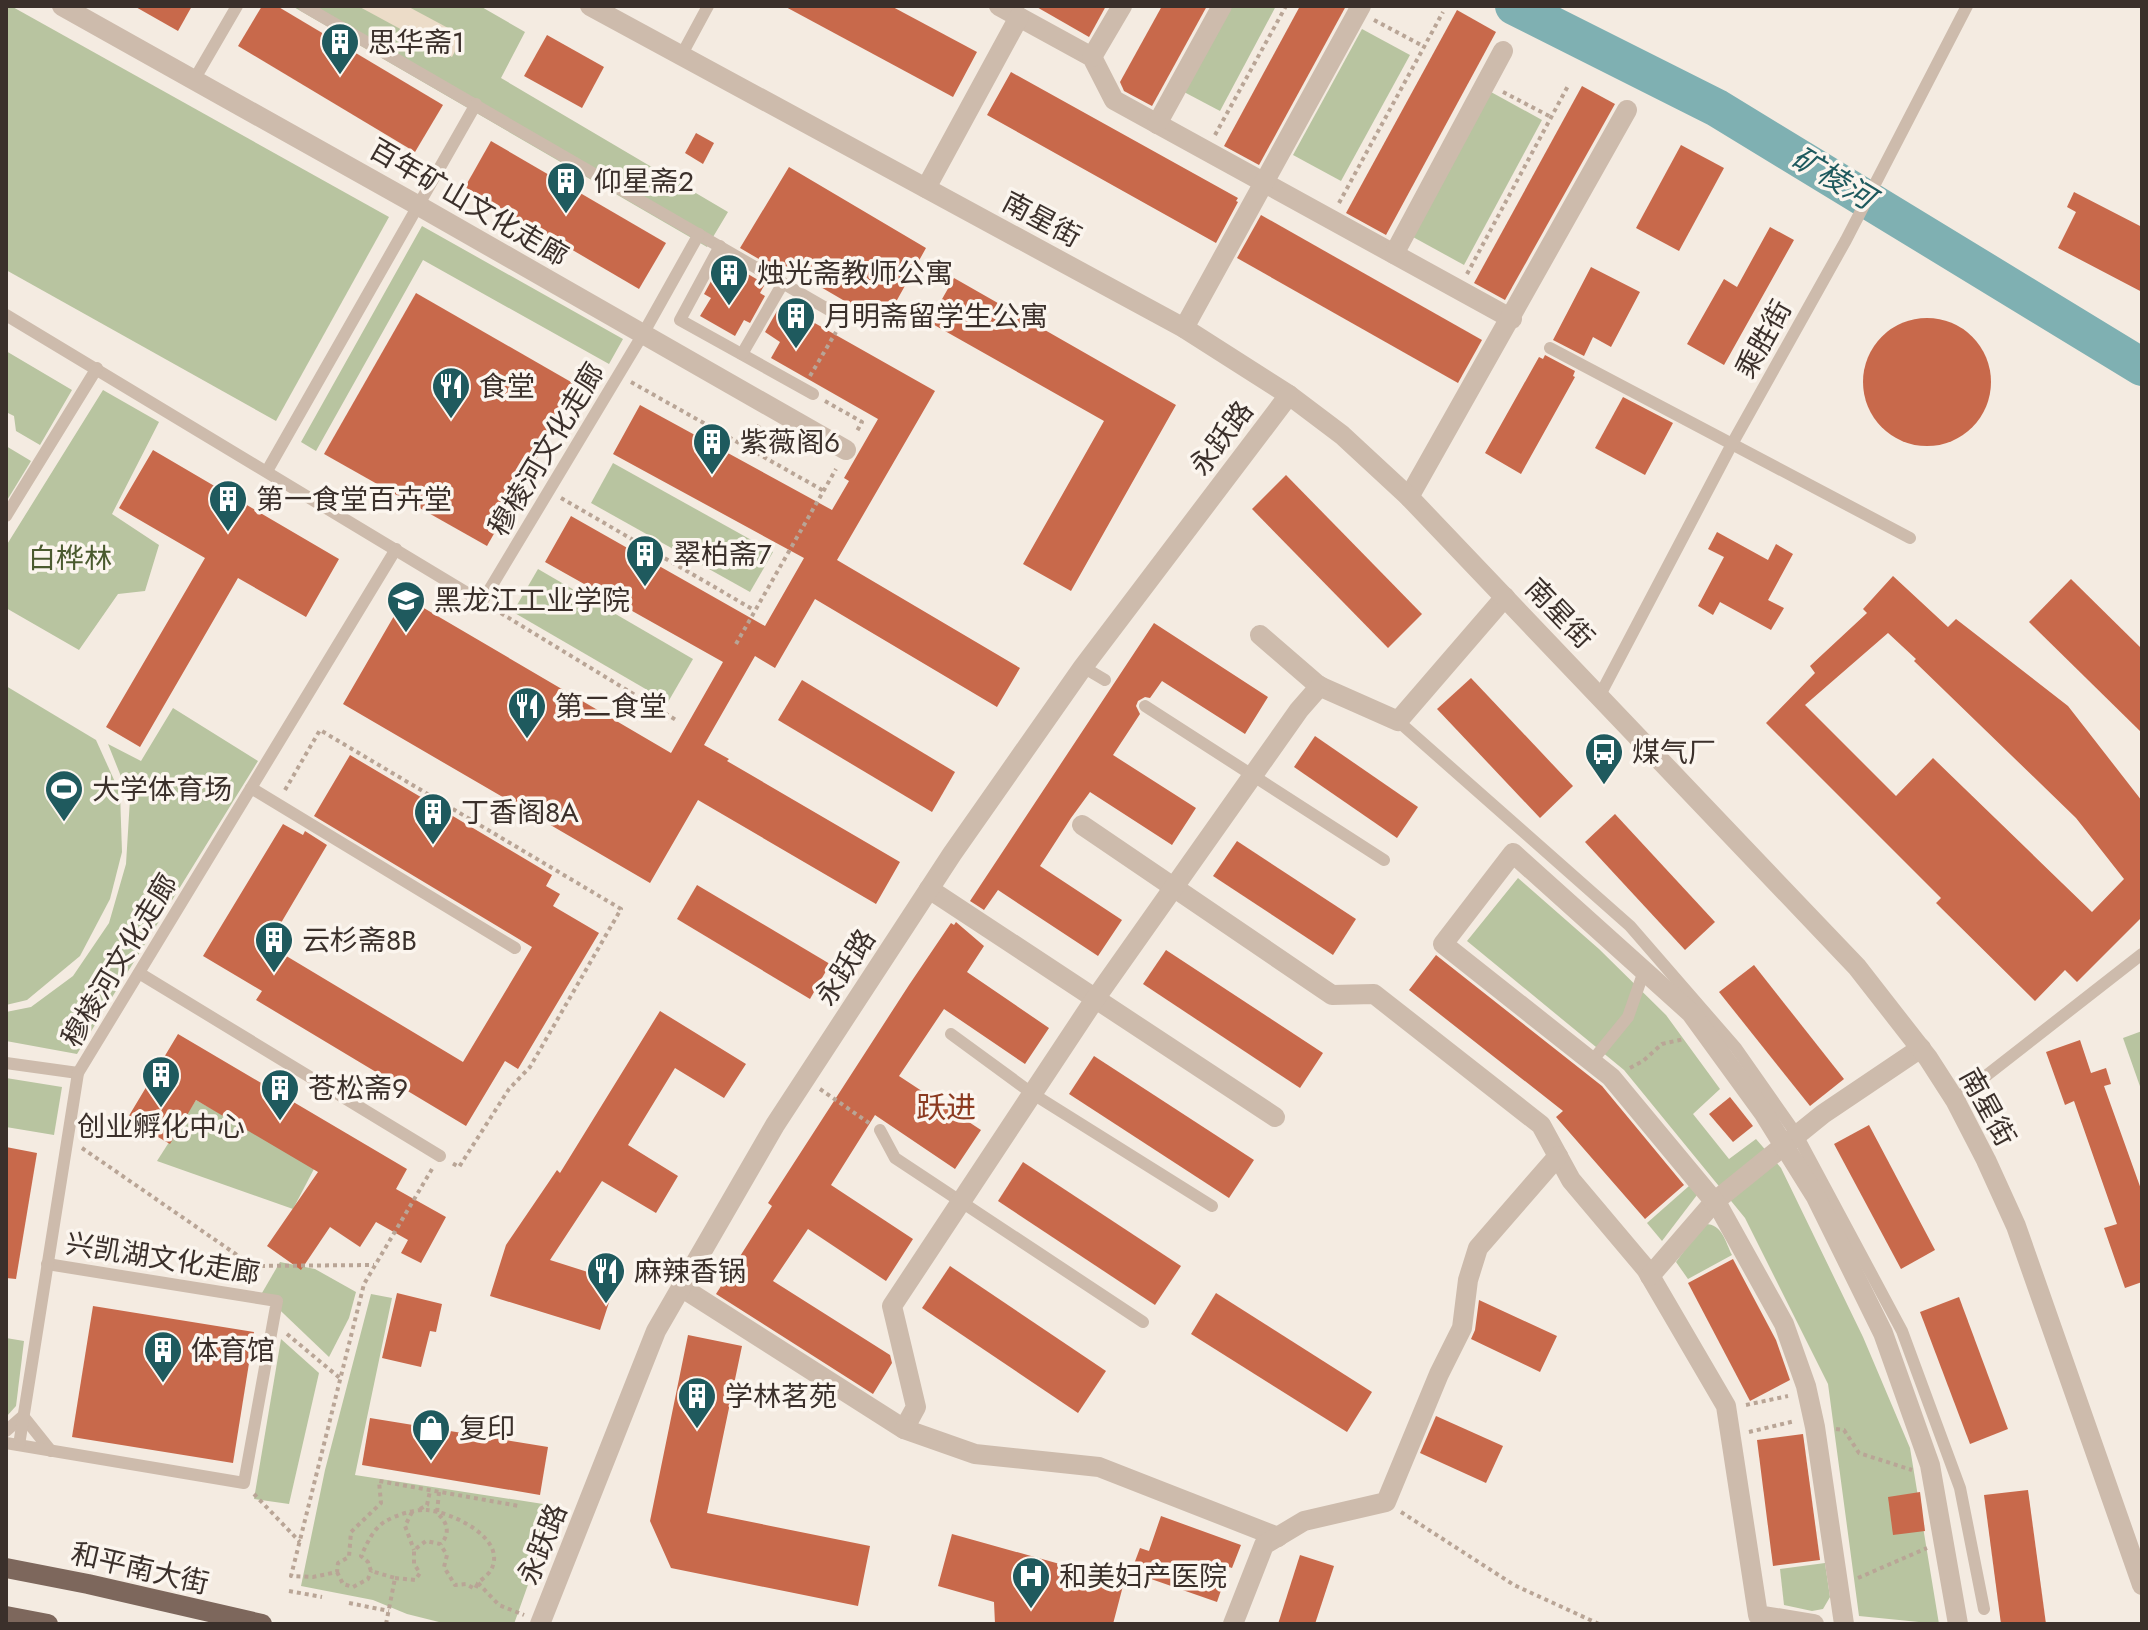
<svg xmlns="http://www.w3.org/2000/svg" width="2148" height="1630" viewBox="0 0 2148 1630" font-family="Jost,'Noto Sans SC',sans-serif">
	<rect width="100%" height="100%" fill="#f4ebe1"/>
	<g fill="#b8c4a0">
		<polygon points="6,6 11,6 389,217 276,421 6,270"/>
		<polygon points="292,6 480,6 525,32 501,78 728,212 707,247"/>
		<polygon points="1230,6 1276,6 1220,111 1184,92"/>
		<polygon points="1362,29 1410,55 1341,181 1293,155"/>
		<polygon points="1491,92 1542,120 1464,265 1413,237"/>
		<polygon points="422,226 623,339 609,364 423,260 316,451 301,442"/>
		<polygon points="6,351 72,390 40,445 16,431 14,416 6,412"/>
		<polygon points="103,390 159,422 112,514 159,545 145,591 118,594 79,650 6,608 6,546"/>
		<polygon points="6,446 31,461 6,502"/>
		<polygon points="613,463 773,552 750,592 591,503"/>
		<polygon points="538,569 693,659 668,702 513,612"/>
		<polygon points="6,686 96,740 120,793 122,852 110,899 80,956 27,1000 6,1005"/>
		<polygon points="173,708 258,761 77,1054 6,1041 6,1012 31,1007 73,976 109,923 126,864 130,799 108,744 141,761"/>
		<polygon points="1518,878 1599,949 1666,1015 1720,1089 1693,1114 1729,1159 1756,1139 1781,1168 1863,1337 1910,1448 1939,1624 1859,1616 1828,1384 1745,1218 1624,1070 1467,941"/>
		<polygon points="2142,1031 2142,1092 2123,1038"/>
		<polygon points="6,1078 62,1087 54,1135 6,1127"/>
		<polygon points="196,1100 315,1167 293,1209 157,1161"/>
		<polygon points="1689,1186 1697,1195 1662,1241 1647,1223"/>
		<path d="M1704 1224C1722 1223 1725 1241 1732 1255L1688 1279 1676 1262Z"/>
		<polygon points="280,1262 315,1269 356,1292 349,1318 329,1357 262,1293"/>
		<polygon points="371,1294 392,1298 355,1475 556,1506 514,1624 447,1624 407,1614 373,1600 301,1586 325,1470"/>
		<polygon points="6,1338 24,1341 16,1406 6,1417"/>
		<polygon points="281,1339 319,1373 289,1504 254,1499"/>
		<polygon points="1825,1563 1830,1597 1823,1609 1812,1611 1784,1605 1780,1569"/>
	</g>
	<polygon fill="#ecdcc8" points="358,6 407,6 463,36 452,57"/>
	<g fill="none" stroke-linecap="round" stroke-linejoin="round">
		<polyline stroke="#7fb0b2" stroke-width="38" points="1514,6 1717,108 2142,367"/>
	</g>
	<g fill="#c8694b" fill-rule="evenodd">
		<polygon points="134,6 192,6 178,31"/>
		<polygon points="262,6 277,6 443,105 415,152 238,46"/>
		<polygon points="784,6 891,6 977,52 953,97"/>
		<polygon points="1035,6 1106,6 1089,37"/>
		<polygon points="1162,6 1207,6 1152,106 1124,91 1120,82"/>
		<polygon points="1300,6 1346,6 1259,165 1224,146"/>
		<polygon points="1457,10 1496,32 1386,235 1346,213"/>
		<polygon points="547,35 604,67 582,108 524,76"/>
		<polygon points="1011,72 1238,198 1236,201 1238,202 1216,243 987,115"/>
		<polygon points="1582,86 1615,104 1505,300 1474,283"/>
		<polygon points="696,133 714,143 703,164 685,153"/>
		<polygon points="491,141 666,243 639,289 465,187"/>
		<polygon points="1681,145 1724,168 1679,251 1636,228"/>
		<polygon points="789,167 926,248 892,309 880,302 872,317 778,262 774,268 740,248"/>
		<polygon points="2074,192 2142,227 2142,292 2058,248 2076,212 2067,207"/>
		<polygon points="1261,215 1482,340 1458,383 1237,258"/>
		<polygon points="1770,227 1794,240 1724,365 1687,344 1724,279 1737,287"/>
		<polygon points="721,263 729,267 731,264 765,284 760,293 765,296 750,323 744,320 735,336 700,316 711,298 704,294"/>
		<polygon points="1591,267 1640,292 1611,347 1593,337 1584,356 1553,340"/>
		<polygon points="954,278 1176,405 1071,591 1023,564 1104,421 929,322"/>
		<polygon points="416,293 578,386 487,546 324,454"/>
		<polygon points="781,304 935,391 837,560 1020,668 997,707 815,599 775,668 755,656 704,745 729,759 727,761 900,862 876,904 698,800 650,883 343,704 405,597 671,753 723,662 545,562 571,516 765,626 804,558 613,454 640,405 832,510 849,481 844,478 878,419 771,358 780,342 765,332"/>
		<circle cx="1927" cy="382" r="64"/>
		<polygon points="1545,355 1575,371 1573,376 1575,377 1521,474 1485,453 1539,357 1543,359"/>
		<polygon points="1623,397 1673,423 1645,475 1595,448"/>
		<polygon points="153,450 339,559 306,617 238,578 140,747 106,727 205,558 119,508"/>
		<polygon points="1286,475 1422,614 1388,648 1252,509"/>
		<polygon points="1717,532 1768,560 1776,544 1793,554 1768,600 1784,608 1771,630 1720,602 1713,615 1698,606 1724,557 1708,549"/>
		<path d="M1893 576 1948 627 1956 619 2068 706 2142 801V917L2077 982 2065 970 2035 1001 1936 903 1941 898 1766 723 1815 673 1810 666 1867 613 1863 609ZM1888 633 1916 659 1914 661 2076 818 2124 879 2092 912 1933 758 1896 796 1805 705Z"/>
		<polygon points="2071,579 2142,649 2142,733 2029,622"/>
		<polygon points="1154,623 1268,697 1245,734 1162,681 1150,698 1145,697 1138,701 1136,706 1140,714 1113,755 1196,808 1172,845 1090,792 1071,818 1040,866 1122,920 1098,956 998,890 984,910 970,901"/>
		<polygon points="1471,678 1573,786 1540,818 1437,709"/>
		<polygon points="802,680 955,772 932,812 778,720"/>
		<polygon points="1315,736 1418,807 1397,838 1294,767"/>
		<polygon points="350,755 552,875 546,886 560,894 553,906 599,933 518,1069 505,1061 466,1126 256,1000 262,991 203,956 283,824 303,835 305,831 327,845 268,945 463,1062 532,947 314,816"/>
		<polygon points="1615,814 1715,922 1685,950 1585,842"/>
		<polygon points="1237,841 1356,919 1333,955 1213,876"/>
		<polygon points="697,885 830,964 810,999 677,919"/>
		<polygon points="956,922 984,946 967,972 1049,1028 1025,1064 944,1009 899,1076 981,1130 955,1169 875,1115 831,1185 913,1239 886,1281 808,1229 773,1281 890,1355 892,1363 873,1394 716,1294 772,1206 768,1203 909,985 951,923 954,925"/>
		<polygon points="1166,950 1323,1053 1300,1088 1143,984"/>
		<polygon points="1436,955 1602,1086 1684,1185 1645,1219 1556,1117 1563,1111 1409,990"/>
		<polygon points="1754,965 1844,1079 1810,1106 1719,992"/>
		<polygon points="660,1011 746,1064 724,1098 675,1068 628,1145 678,1176 656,1213 602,1181 550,1260 616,1281 600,1330 490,1296 506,1245 557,1170 560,1173"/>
		<polygon points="178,1034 407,1169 396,1189 446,1217 421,1263 401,1253 408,1240 376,1222 360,1247 330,1227 301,1270 267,1246 318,1172 196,1100 170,1144 127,1119"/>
		<polygon points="2080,1040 2091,1073 2106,1068 2111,1084 2104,1086 2142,1192 2142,1282 2125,1288 2104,1228 2117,1224 2074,1101 2065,1105 2046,1052"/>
		<polygon points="1094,1056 1254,1160 1229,1198 1069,1094"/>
		<polygon points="1730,1097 1753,1126 1733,1142 1709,1114"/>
		<polygon points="1869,1125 1935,1250 1901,1269 1834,1144"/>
		<polygon points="6,1147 37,1153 16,1279 6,1278"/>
		<polygon points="1023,1162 1181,1266 1155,1305 998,1201"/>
		<polygon points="1733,1259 1776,1340 1790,1380 1750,1401 1688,1283"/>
		<polygon points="950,1266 1106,1371 1078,1413 922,1308"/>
		<polygon points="397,1293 442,1304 436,1332 430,1331 421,1367 382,1358"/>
		<polygon points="1216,1293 1372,1392 1347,1432 1191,1334"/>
		<polygon points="1959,1297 2008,1429 1970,1444 1920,1312"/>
		<polygon points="1479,1300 1557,1336 1540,1372 1471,1339 1475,1330"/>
		<polygon points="93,1306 254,1332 233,1463 72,1437"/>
		<polygon points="688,1335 742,1346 707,1513 870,1546 858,1606 671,1568 650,1521"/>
		<polygon points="1436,1416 1503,1446 1486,1483 1420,1453"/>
		<polygon points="370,1418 548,1447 540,1495 362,1465"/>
		<polygon points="1803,1434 1820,1560 1773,1566 1757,1440"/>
		<polygon points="2028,1490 2046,1624 2001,1624 1984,1495"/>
		<polygon points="1920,1492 1925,1531 1893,1535 1888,1497"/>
		<polygon points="1161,1516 1241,1545 1232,1568 1229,1567 1217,1602 1131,1572 1140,1548 1149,1551"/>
		<polygon points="952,1534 1124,1582 1113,1624 995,1624 994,1602 938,1586"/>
		<polygon points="1300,1555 1334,1566 1315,1624 1278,1624"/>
	</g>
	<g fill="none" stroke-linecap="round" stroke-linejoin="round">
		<g stroke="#b9a596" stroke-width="4" stroke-dasharray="4 4" stroke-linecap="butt">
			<polyline points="1374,20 1423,46"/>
			<polyline points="1503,92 1551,117"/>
			<polyline points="1215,135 1286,6"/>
			<polyline points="1339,203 1443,12"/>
			<polyline points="1467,274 1569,84"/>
			<polyline points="810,376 836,332"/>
			<polyline points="631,382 824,491"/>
			<polyline points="825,401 862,422 856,433"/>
			<polyline points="747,447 759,425"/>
			<polyline points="561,498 754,610"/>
			<polyline points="494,609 676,720"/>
			<polyline points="736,644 836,469"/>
			<polyline points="285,790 320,730 621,909 530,1067 509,1089 459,1167 452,1163"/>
			<polyline points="1630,1068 1643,1061 1662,1044 1684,1039"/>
			<polyline points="820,1089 869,1123"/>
			<polyline points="82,1148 253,1266 251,1282"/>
			<polyline points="432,1169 364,1284 291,1576 313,1577 337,1572 338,1563 349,1557 351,1532 381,1503 379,1481 519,1506"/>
			<polyline points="253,1266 374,1265"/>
			<polyline points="287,1334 341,1379"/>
			<polyline points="1746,1405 1788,1396"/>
			<polyline points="1836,1429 1844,1430 1859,1453 1912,1470"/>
			<polyline points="1749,1432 1795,1421"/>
			<path d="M439 1492 437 1513C447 1522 451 1532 441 1544"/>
			<polyline points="254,1494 300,1542"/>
			<polyline points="420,1509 427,1505 430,1491"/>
			<polyline points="412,1512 405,1526 414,1550"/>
			<polyline points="1401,1512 1514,1585 1599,1624"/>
			<polyline points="337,1572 343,1584 353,1587 368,1579 371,1571"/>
			<polyline points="395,1578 415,1580 420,1573 414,1564 414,1550 426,1541 440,1544 447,1555 444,1567 455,1585 466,1584 475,1589 478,1583"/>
			<polyline points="1858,1578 1927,1548"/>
			<polyline points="289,1591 322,1597"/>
			<polyline points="349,1603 389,1611"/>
			<path d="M386 1624 395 1578 371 1571 368 1562 361 1556C367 1544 373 1528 386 1521 396 1515 415 1509 427 1510 451 1512 508 1538 491 1570 489 1574 482 1579 478 1583L499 1605 524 1615"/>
		</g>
		<g stroke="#cdbbac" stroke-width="12">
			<polyline points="304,6 843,318"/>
			<polyline points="681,56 708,6"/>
			<polyline points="194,80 237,6"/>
			<polyline points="720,246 680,320 813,394"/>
			<polyline points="6,315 482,602 643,334 699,234"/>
			<polyline points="1550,348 1910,538"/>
			<polyline points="742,354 783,283"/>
			<polyline points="267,471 476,104"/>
			<polyline points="6,516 97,368"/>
			<polyline points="1083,667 1105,680"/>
			<polyline points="1600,695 1732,444 1846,240 1967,6"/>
			<polyline points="1145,706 1384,860"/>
			<polyline points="1398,721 1630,926 1736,1048 1797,1135 1902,1331 1960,1488 1984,1609"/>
			<polyline points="251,788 515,948"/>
			<polyline points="139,973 440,1156"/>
			<polyline points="951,1034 1033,1094 1212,1206"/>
			<polyline points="1592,1061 1628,1017 1644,971"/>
			<polyline points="6,1063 78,1073"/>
			<polyline points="1955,1100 2142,954"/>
			<polyline points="880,1130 895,1158 1143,1322"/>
			<polyline points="6,1431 23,1416 51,1451"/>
			<polyline points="6,1443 244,1483 277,1301 47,1264"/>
			<polyline points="19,1445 78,1073 396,549"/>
		</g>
		<g stroke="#cdbbac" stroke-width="20">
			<polyline points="62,6 419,206 846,450"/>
			<polyline points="999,6 1092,57 1114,100 1512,319"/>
			<polyline points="1092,57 1122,6"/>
			<polyline points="1157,124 1222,6"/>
			<polyline points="926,188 1019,17"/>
			<polyline points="1394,254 1503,51"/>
			<polyline points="1184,328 1361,6"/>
			<polyline points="1409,497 1627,110"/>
			<polyline points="1260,635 1319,686 1398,721 1505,597"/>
			<polyline points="1082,825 1332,995 1374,994 1541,1125 1571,1180 1646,1269 1726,1406 1758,1615 1814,1624"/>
			<polyline points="929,889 1275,1117"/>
			<polyline points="1650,1276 1714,1202 1823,1114 1921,1048"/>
			<polyline points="681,1287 904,1429 916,1407 892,1306 1095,999 1299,710 1320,686"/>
			<polyline points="904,1429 975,1454 1099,1467 1278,1537"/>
			<polyline points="1233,1624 1264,1545 1304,1521 1386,1502 1439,1374 1462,1328 1468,1280 1478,1248 1558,1156"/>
			<polyline points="1844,1624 1815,1427 1806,1386 1784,1324 1719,1207 1611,1077 1443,944 1513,853 1691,1013 1763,1112 1816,1197 1883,1333 1930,1465 1958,1624"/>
		</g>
		<g stroke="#cdbbac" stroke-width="20">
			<polyline points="590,6 1184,328 1289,395 1342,435 1409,497 1857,967 1928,1058 1955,1100 1986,1160 2016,1226 2142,1585"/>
			<polyline points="540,1624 656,1331 775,1125 952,854 1083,667 1289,395"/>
		</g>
		<g stroke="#7d675c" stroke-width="20">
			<polyline points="6,1568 88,1584 262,1624"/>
			<polyline points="6,1616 48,1624"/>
		</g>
	</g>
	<defs>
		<g id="building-pin" transform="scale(2)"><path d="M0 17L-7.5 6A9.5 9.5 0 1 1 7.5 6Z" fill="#1f5a5e" stroke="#fbf5ee"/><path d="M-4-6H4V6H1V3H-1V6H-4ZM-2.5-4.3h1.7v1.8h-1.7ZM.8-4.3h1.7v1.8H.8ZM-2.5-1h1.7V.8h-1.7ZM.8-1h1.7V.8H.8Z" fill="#fff"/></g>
		<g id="restaurant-pin" transform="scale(2)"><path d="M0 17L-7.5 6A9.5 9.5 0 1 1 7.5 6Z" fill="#1f5a5e" stroke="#fbf5ee"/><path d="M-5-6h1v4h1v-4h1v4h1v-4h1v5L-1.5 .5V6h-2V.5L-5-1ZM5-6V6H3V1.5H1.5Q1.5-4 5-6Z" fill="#fff"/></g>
		<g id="university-pin" transform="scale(2)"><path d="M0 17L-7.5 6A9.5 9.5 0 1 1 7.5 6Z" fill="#1f5a5e" stroke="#fbf5ee"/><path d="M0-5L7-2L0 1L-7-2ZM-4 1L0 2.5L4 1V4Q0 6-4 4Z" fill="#fff"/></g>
		<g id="bus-pin" transform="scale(2)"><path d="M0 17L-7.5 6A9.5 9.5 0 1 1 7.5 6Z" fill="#1f5a5e" stroke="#fbf5ee"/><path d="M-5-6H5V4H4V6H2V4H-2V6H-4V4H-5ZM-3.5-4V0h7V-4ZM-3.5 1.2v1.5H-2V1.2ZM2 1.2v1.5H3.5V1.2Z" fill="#fff"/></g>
		<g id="stadium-pin" transform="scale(2)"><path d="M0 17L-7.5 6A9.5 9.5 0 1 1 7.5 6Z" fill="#1f5a5e" stroke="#fbf5ee"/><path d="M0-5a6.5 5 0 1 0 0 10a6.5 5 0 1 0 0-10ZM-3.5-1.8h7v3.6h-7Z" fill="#fff"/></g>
		<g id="shop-pin" transform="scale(2)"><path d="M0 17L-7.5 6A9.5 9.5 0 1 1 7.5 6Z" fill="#1f5a5e" stroke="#fbf5ee"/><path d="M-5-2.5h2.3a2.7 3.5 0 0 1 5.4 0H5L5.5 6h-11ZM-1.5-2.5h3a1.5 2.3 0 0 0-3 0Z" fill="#fff"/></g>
		<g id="hospital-pin" transform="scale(2)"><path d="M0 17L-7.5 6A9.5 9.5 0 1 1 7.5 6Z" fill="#1f5a5e" stroke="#fbf5ee"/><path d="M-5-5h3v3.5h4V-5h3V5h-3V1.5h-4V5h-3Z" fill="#fff"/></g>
	</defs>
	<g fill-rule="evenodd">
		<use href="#building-pin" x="340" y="42"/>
		<use href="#building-pin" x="566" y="181"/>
		<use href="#building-pin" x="729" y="273"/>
		<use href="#building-pin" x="796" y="316"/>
		<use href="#restaurant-pin" x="451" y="386"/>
		<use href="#building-pin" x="712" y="442"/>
		<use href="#building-pin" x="228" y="499"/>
		<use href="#building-pin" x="645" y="554"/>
		<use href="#university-pin" x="406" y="600"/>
		<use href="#restaurant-pin" x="527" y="706"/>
		<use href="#bus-pin" x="1604" y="752"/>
		<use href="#stadium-pin" x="64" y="789"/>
		<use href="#building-pin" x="433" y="812"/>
		<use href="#building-pin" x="274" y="940"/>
		<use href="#building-pin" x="161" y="1075"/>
		<use href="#building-pin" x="280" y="1088"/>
		<use href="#restaurant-pin" x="606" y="1271"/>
		<use href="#building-pin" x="163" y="1350"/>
		<use href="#building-pin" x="697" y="1396"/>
		<use href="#shop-pin" x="431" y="1428"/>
		<use href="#hospital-pin" x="1031" y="1576"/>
	</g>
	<g text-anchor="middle" stroke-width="7" stroke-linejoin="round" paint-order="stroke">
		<g font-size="28" fill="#3b302b" stroke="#fbf5ee" text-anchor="start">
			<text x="368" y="52">思华斋1</text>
			<text x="594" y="191">仰星斋2</text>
			<text x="757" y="283">烛光斋教师公寓</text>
			<text x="824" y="326">月明斋留学生公寓</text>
			<text x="479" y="396">食堂</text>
			<text x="740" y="452">紫薇阁6</text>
			<text x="256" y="509">第一食堂百卉堂</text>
			<text x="673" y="564">翠柏斋7</text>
			<text x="434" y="610">黑龙江工业学院</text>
			<text x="555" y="716">第二食堂</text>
			<text x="1632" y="762">煤气厂</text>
			<text x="92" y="799">大学体育场</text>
			<text x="461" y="822">丁香阁8A</text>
			<text x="302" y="950">云杉斋8B</text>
			<text x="308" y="1098">苍松斋9</text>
			<text x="161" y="1136" text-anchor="middle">创业孵化中心</text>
			<text x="634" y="1281">麻辣香锅</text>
			<text x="191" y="1360">体育馆</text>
			<text x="725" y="1406">学林茗苑</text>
			<text x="459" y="1438">复印</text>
			<text x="1059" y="1586">和美妇产医院</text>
		</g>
		<g font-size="28" fill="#3b302b" stroke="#fbf5ee">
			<text transform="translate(469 202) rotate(30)" y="10">百年矿山文化走廊</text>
			<text transform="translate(1042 219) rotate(28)" y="10">南星街</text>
			<text transform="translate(1763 339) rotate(-61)" y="10">乘胜街</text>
			<text transform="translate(1221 438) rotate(-53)" y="10">永跃路</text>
			<text transform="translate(546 449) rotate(-59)" y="10">穆棱河文化走廊</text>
			<text transform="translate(1560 613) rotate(46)" y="10">南星街</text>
			<text transform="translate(119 960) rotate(-59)" y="10">穆棱河文化走廊</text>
			<text transform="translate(845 967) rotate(-57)" y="10">永跃路</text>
			<text transform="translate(1988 1107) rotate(61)" y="10">南星街</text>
			<text transform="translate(163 1258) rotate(9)" y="10">兴凯湖文化走廊</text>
			<text transform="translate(542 1544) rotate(-68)" y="10">永跃路</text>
			<text transform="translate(140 1568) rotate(13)" y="10">和平南大街</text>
		</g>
		<g font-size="28" fill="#4a5a2e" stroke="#fbf5ee">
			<text x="70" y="568">白桦林</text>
		</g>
		<g font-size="30" font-style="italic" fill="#1f5a5e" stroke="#fbf5ee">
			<text transform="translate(1833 178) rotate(31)" y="10">矿棱河</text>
		</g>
		<g font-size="30" fill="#8c3b22" stroke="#fbf5ee">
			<text x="946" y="1118">跃进</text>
		</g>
	</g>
	<rect width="2148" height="1630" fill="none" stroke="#3b302b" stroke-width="16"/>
</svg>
